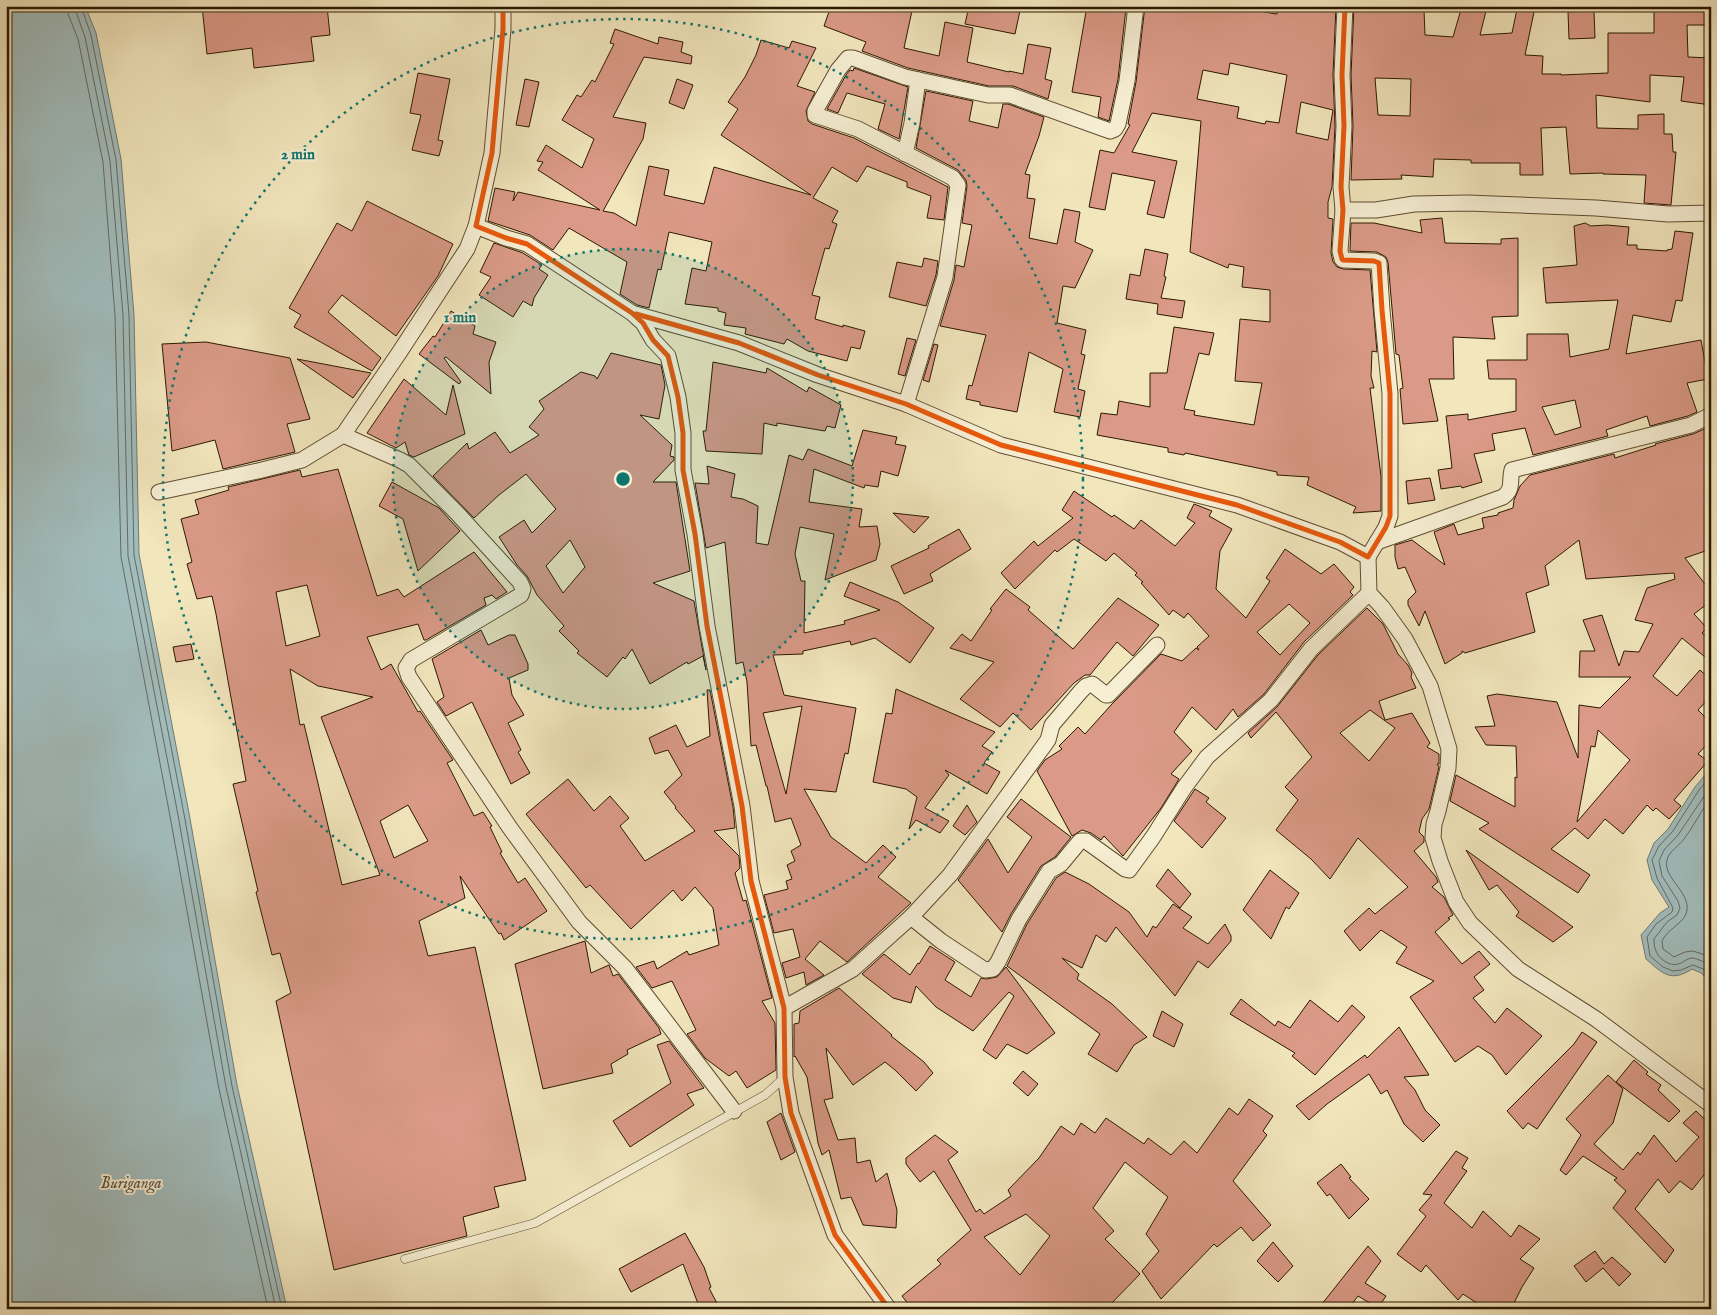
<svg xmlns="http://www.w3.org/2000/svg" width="1717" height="1315" viewBox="0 0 1717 1315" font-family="'IM FELL English',serif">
	<rect width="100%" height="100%" fill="#f2e6bd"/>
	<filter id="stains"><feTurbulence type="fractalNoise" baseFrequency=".004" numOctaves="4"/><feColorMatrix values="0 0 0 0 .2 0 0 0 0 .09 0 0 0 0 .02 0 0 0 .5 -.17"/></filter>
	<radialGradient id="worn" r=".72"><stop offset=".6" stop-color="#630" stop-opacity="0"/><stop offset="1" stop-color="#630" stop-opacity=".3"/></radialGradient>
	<g fill="#a1bcbc" stroke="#737a71">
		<polygon points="6,6 85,6 96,33 121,159 134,315 139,554 189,813 237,1085 287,1309 6,1309"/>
		<path d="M1711 768V982L1701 973 1692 969C1671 983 1662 973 1646 959L1641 935 1660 913 1669 907 1652 880 1647 860 1654 843 1668 829 1695 787Z"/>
	</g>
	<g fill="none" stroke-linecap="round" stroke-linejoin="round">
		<g stroke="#676a5e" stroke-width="1">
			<polyline points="67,6 68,14 78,39 103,162 115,316 121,557 170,816 219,1089 268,1309"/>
			<polyline points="74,6 85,37 110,161 123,315 128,556 178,815 226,1087 276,1309"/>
			<polyline points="81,6 91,35 116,160 129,315 134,555 184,814 232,1086 282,1309"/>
			<polyline points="1711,776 1699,790 1673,831 1659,846 1652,860 1657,878 1673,908 1672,912 1656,924 1647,937 1650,956 1663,967 1673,971 1681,970 1693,965 1703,969 1711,975"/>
			<path d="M1711 786 1678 835 1664 850 1659 861 1662 876 1678 901 1680 908 1677 915 1667 922 1654 939C1654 943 1654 947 1656 951 1658 958 1670 967 1678 964 1683 963 1687 958 1693 958 1699 959 1706 963 1711 967"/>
			<path d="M1711 797C1701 811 1694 826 1684 839 1679 846 1669 851 1667 860 1662 879 1696 895 1685 916 1680 925 1668 929 1662 941L1663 949 1674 957 1685 952 1693 951 1711 957"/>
		</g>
	</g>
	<g fill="#da9a87" stroke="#2d1800" fill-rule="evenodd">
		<polygon points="202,6 237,6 238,11 277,6 327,6 330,35 311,37 314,61 254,68 252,48 207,54"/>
		<polygon points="831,6 913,6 904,48 939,56 945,22 973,28 967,62 1009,72 1009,71 1023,74 1028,44 1051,48 1045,79 1052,81 1048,99 1013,86 989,86 908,68 862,51 866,42 824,26"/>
		<polygon points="969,6 1021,6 1015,34 965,24"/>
		<polygon points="1087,6 1126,8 1118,79 1109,121 1098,117 1101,97 1072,92"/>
		<path d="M1145 6H1238V8L1277 14 1279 6H1336L1333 75 1335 126 1332 187 1328 202V218L1333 219 1331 253 1333 262 1337 267 1343 269 1370 270 1377 352 1372 351 1371 376 1374 388H1370L1381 476V511L1353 513 1356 507 1307 485 1309 477 1277 475V472L1185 453 1184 455 1168 452V448L1097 435 1101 413 1117 415 1119 401 1150 407V373H1167L1174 327 1214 333 1209 355 1199 353 1184 409 1195 411 1194 415 1254 425 1262 383 1235 381 1240 319 1270 322V290L1242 287 1244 267 1229 264 1228 268 1190 252 1201 121 1152 113 1132 152 1177 161 1164 218 1147 214 1155 181 1112 173 1105 210 1089 207 1100 150 1114 153 1130 125 1128 124 1136 82ZM1230 63 1287 75 1279 123 1266 121 1265 124 1237 118 1239 107 1197 99 1203 70 1228 75ZM1301 102 1333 110 1328 140 1296 133Z"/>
		<path d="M1354 6H1421L1420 10H1424L1425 35 1453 37 1462 6 1486 11 1480 35 1512 33 1517 9 1534 12 1525 55 1543 56 1542 74H1561V75L1608 73V33H1654V6H1711V25H1687L1688 57 1711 58V105L1681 101 1684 77 1650 75V102L1596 95 1597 128 1638 129V115L1664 114V134H1672L1673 152H1676L1671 205 1644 203 1646 175 1603 174V173L1570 174 1566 127 1541 128 1543 175H1520V163H1471V160L1434 159 1433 177 1401 175 1402 179 1351 180 1353 126 1351 75ZM1375 78 1411 79 1410 116 1378 115Z"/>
		<polygon points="1594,11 1595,38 1569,39 1568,12"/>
		<polygon points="615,29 658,44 659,37 683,42 681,52 692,56 691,64 644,57 613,117 646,123 643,139 603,211 614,213 636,226 649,166 669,170 664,195 704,204 714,167 811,195 721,135 738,109 728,102 745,77 756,55 761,40 789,48 792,41 816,48 797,86 815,92 806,111 808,121 812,124 854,138 948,187 944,220 927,218 931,196 907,187 907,182 867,166 857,182 832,167 813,198 838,211 832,222 837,224 829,249 825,248 812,295 820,297 815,319 843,327 843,325 865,331 860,349 851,347 847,361 808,351 787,339 784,344 745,334 746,328 724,325 726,313 718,311 718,308 685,304 692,268 706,271 712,242 669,232 661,270 658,269 649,308 637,305 620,294 627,262 569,228 553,250 530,235 488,221 495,188 515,192 513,201 518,192 600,210 538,170 543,162 537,161 546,145 582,168 594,139 562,120 577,95 581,97 592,80 595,82 614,44 610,43"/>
		<polygon points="854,68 908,87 899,139 878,129 885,104 847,93 838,113 827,109 846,75 850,70 853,71"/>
		<polygon points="418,73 450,79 438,140 443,141 439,156 412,150 421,115 410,113"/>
		<polygon points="525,79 539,82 529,127 516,125"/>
		<polygon points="677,79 693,85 684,109 669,103"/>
		<polygon points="926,91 973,101 969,121 998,128 1003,104 1008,104 1044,117 1039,136 1025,174 1030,175 1027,198 1035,199 1029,238 1057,244 1064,209 1080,212 1075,242 1093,250 1075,288 1063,286 1057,323 1086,330 1081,354 1085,355 1078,389 1085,391 1080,417 1054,412 1063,369 1029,352 1017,412 980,405 980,402 966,399 969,385 972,386 986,335 940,326 954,280 956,265 964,267 972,225 962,223 967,186 966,180 958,170 916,148"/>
		<polygon points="367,201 453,244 438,276 396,336 342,295 328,312 381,358 372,371 294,327 301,315 289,308 337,223 352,231"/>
		<polygon points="1442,218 1445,243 1501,244 1501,239 1518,238 1518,316 1492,317 1495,339 1453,337 1454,379 1429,379 1438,421 1403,424 1400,389 1403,388 1399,355 1396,354 1388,262 1386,257 1377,252 1350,251 1351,223 1374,223 1422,233 1420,220"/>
		<path d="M1585 223 1591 226 1607 225 1629 227 1627 245H1637V249L1667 251V250L1672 249 1675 231 1693 233 1682 301 1676 300 1671 322 1633 315 1626 354 1701 340 1708 379 1687 383 1697 412 1688 416 1650 426 1647 416 1606 430 1608 436 1533 455 1525 428 1492 434 1495 450 1474 454 1482 482 1462 488 1461 486 1441 489 1438 470 1452 468 1446 416 1468 414V420L1516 411V379H1489L1487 360H1527V334H1568L1570 357 1609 349 1618 300 1546 303 1543 268 1577 265 1574 226ZM1575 400 1581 427 1555 435 1542 407Z"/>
		<polygon points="494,243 523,253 542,265 539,269 548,275 534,298 532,306 523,301 513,317 479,295 491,277 480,272"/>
		<polygon points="1145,249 1168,254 1164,276 1166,277 1161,298 1185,301 1182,318 1157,314 1158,304 1126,299 1130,274 1140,276"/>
		<polygon points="924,258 938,261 936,275 926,306 889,297 897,262 922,267"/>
		<polygon points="451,311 475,326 473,334 496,342 489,362 491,394 446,357 444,358 461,382 459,384 419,354 433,336 435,337"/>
		<polygon points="907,338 916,340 905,376 898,374"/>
		<polygon points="206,342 290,358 310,419 287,424 295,452 223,469 215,440 172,451 162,344"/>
		<polygon points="934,344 938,345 929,382 923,380"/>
		<path d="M611 353 661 365 665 385 659 419 640 415 672 445 670 456 674 457V460L653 482H676L690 571 653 583 694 601 706 670 703 656 688 664 687 662 650 684 632 649 625 659 623 657 607 677 577 653 579 651 559 631 564 626 537 595 527 576 517 565 499 537 524 520 532 533 556 509 526 474 499 495 474 518 433 476 467 443 469 449 495 432 510 453 539 435 529 427 544 409 539 401 581 372 595 376 597 379ZM570 540 585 567 563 593 546 566Z"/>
		<polygon points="297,359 371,373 353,398"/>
		<polygon points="713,362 766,373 767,368 807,392 809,387 841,405 835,428 827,426 825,431 777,423 777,426 764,423 762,454 706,451 703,431 706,431"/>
		<polygon points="404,379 446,415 453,385 465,434 414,457 409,455 405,442 396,448 367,433"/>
		<path d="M1711 426V528L1705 530 1711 549 1685 558 1711 592V601L1694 614 1707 628 1702 633 1711 640V662L1682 638 1653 676 1677 696 1700 670 1711 680V696L1698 710 1711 723V740L1698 754 1708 761 1674 800 1681 806 1669 819 1656 808 1653 811 1647 805 1623 834 1605 819 1588 839 1575 828 1551 849 1590 875 1578 893 1479 829 1489 823 1450 801 1456 775 1515 807V777L1517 778 1516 746 1486 745 1475 727 1495 726 1487 696 1497 694 1557 702 1578 758 1579 705 1600 708 1631 677H1579L1580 651H1595L1583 620 1602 615 1619 666 1624 651 1639 652 1653 624 1635 620 1647 588 1675 579 1674 573 1586 579 1579 540 1545 566 1549 585 1526 593 1535 632 1465 653 1462 651V653L1445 664 1425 611 1419 626 1408 605V600L1416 592 1405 567 1398 569 1395 557V545L1412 540 1445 565 1434 532 1454 524 1458 535 1484 528 1482 518 1498 515V513L1513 508 1514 500 1520 486 1530 475 1614 454 1615 458 1656 445 1655 444 1693 434ZM1598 730 1630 760 1577 822 1591 746 1595 747Z"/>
		<path d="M863 430 897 437 895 444 906 446 898 476 881 471 878 487 865 485 864 488 814 469 809 502 862 509 859 527 877 526 880 544 876 560 825 580 834 534 800 527 795 554 801 581H805L804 633 845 624 844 621 880 610 844 596 850 582 898 602 934 628 910 663 875 638 851 645 850 641 803 651V654L773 655 784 695 856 708 848 754 845 753 836 792 804 789 831 837 866 863 883 845 896 857 878 877 911 903 847 962 820 941 805 959 824 975 806 985 804 972 786 978 782 963 800 957 793 929 774 933 764 895 788 889 786 881 792 879 787 865 795 861 791 851 801 845 791 818 775 822 767 786H766L756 745 751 746 747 682 743 662 736 664 725 542 706 548 695 483 709 484 707 466 735 474 731 497 743 499 758 506 756 543 768 545 789 455 803 460 808 449 852 466ZM802 706 791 766 786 794 763 713Z"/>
		<path d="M338 469 377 596 398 589 404 597 474 552 507 592 496 599 492 595 484 598 486 605 426 640H424L418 624 367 637 381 670 391 664 418 712 420 711 453 760 447 763 474 816 483 812 492 826 490 827 502 852 500 853 518 883 525 878 547 911 504 940 501 933 499 934 460 876 465 898 419 921 428 956 475 947 526 1180 494 1187 499 1207 463 1217 467 1236 334 1270 276 1001 291 993 280 953 272 955 256 892 258 891 233 784 246 781 216 614 212 596 197 599 187 564 192 562 181 519 199 514 195 500 229 490 228 487 300 470 302 477ZM307 585 320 636 286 646 276 592ZM290 669 318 686 373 697 321 717 380 875 342 885 304 724 300 725ZM408 805 428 841 394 858 380 821Z"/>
		<polygon points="1430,478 1435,500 1408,504 1406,481"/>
		<polygon points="392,482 439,508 460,531 418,571 403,519 379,506"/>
		<path d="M1074 491 1112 517 1114 515 1134 529 1141 520 1175 546 1195 523 1187 518 1194 504 1212 511 1209 516 1232 529 1220 551 1216 589 1246 618 1270 581 1266 578 1285 549 1321 574 1334 564 1354 587 1350 592 1353 595 1304 642 1264 694 1238 717 1233 709 1216 730 1192 707 1174 732 1192 751 1171 774 1179 779 1161 808 1123 856 1104 836 1101 840 1091 833 1082 830 1072 836 1037 771 1045 760 1062 749 1059 746 1078 727 1085 734 1112 704 1161 654 1182 661 1196 648 1199 650 1197 647 1209 636 1188 613 1184 618 1173 610 1169 615 1141 583 1143 582 1135 575 1137 573 1114 553 1106 561 1074 539 1057 552 1055 550 1015 589 1001 573 1034 541 1038 546 1073 518 1062 510ZM1289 604 1310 623 1280 655 1257 632Z"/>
		<polygon points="893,513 929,517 914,533"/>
		<polygon points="959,529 971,549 930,574 933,581 904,594 891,566 929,548 928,546"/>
		<polygon points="1006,589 1030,607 1028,610 1073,649 1118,598 1159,625 1133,656 1117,642 1090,675 1085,675 1074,683 1031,730 1013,713 1000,727 960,699 994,662 950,648 962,634 971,641 992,610 990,609"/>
		<path d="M1367 608 1383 624 1398 654 1408 665 1412 673 1411 677 1416 688 1379 701 1385 720 1412 713 1430 743 1427 747 1439 754V764H1437L1439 767 1429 809 1422 819 1419 832 1424 837V842L1414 851 1436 877 1438 882 1432 887 1444 897 1453 915 1448 918 1450 919 1435 932 1462 964 1479 951 1490 964 1474 977 1484 990 1473 998 1495 1023 1507 1008 1542 1036 1506 1075 1492 1055 1478 1046 1455 1062 1410 997 1434 981 1396 963 1407 947 1381 930 1360 951 1344 931 1369 908 1375 914 1408 887 1358 838 1330 879 1311 859 1276 830 1298 800 1285 787 1312 757 1276 712 1251 738 1248 733 1277 707 1318 655ZM1370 710 1395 728 1369 761 1340 733Z"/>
		<polygon points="481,630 488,645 509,635 515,635 528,664 528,670 509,678 512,695 524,715 508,723 521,750 518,752 530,773 511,784 472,702 446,716 437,702 444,697 432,659"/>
		<polygon points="191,644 194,659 176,662 173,647"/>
		<polygon points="896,689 995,732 982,746 992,752 984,763 1000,772 987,794 945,770 949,775 925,808 949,821 940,833 916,820 909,829 917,797 906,789 873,782 886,713 892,714"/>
		<polygon points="707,690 710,690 733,807 735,828 714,831 739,856 740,868 735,873 743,901 746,900 772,998 762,1001 775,1023 776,1070 747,1088 736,1071 729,1076 705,1058 687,1034 696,1030 672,981 652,988 636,967 654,961 657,969 687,951 689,955 719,945 713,908 695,887 682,901 673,890 631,929 590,885 586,888 526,814 568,779 594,811 610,796 629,818 620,826 645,861 695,831 675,808 676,807 664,792 682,775 668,750 655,754 649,738 676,725 687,747 710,736"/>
		<polygon points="1195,789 1209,798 1206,802 1226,818 1202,848 1174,821"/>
		<polygon points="1021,799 1071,837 1055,857 1041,866 1011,914 1002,932 958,880 988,839 1008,873 1032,837 1007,817"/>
		<polygon points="967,805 977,822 965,835 953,826"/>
		<polygon points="1466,850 1506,879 1573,927 1553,942 1516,916 1519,912 1497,885 1489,890"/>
		<polygon points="1168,869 1191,894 1180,908 1156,886"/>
		<polygon points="1270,870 1299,893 1289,909 1286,907 1271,939 1243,910"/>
		<polygon points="1065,872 1089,884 1129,912 1147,937 1153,926 1156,928 1173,904 1192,917 1183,928 1208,944 1225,924 1231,936 1231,941 1208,968 1198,961 1175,996 1116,927 1106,942 1096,935 1082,968 1062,958 1079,974 1077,979 1112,1004 1147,1037 1134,1045 1117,1072 1088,1054 1100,1034 1007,966 1027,924 1056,878"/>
		<polygon points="585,941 591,973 609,965 613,976 618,974 659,1028 661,1034 627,1050 628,1054 611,1064 613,1073 543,1089 515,964"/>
		<polygon points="930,946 955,962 945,980 971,997 981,978 986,979 997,977 1006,967 1055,1033 1027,1054 1007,1044 996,1059 983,1050 1014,996 1009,992 973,1031 936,1007 916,986 911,1003 893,998 862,974 884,954 910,975 918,963 919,964"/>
		<polygon points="839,988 892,1035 891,1036 924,1062 933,1073 916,1091 895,1070 885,1062 853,1085 826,1048 833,1098 824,1100 838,1140 855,1138 857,1163 870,1160 876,1182 887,1173 897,1210 896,1228 863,1225 851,1197 841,1199 829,1150 822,1155 818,1143 807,1077 795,1056 794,1057 794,1024 799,1023 800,1011"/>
		<polygon points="1241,999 1275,1026 1278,1021 1290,1028 1310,1000 1338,1022 1352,1005 1365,1017 1315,1075 1292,1056 1295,1053 1230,1014"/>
		<polygon points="1162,1011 1183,1024 1174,1047 1153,1036"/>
		<polygon points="1399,1027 1429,1075 1404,1077 1415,1090 1425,1110 1440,1125 1423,1142 1404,1124 1387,1090 1381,1094 1369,1074 1327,1104 1309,1120 1296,1106 1365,1055 1367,1058"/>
		<polygon points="1582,1032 1597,1042 1537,1129 1528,1123 1523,1129 1507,1111 1574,1044"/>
		<polygon points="669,1041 704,1088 687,1094 694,1105 630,1147 613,1121 671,1083 657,1045"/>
		<polygon points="1634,1060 1648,1072 1646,1074 1661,1085 1658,1090 1680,1111 1669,1122 1616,1082"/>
		<polygon points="1023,1071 1038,1084 1028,1096 1013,1083"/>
		<polygon points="1608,1075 1623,1089 1613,1123 1594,1144 1623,1170 1638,1152 1640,1155 1654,1135 1676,1162 1699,1137 1683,1123 1696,1111 1711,1125 1711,1166 1692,1190 1680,1181 1669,1193 1658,1179 1635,1209 1674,1250 1665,1263 1613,1208 1626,1191 1614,1180 1617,1178 1583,1156 1566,1175 1560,1170 1581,1135 1566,1119"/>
		<path d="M1249 1099 1273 1116 1263 1131 1267 1135 1233 1181 1271 1225 1253 1241 1241 1227 1217 1247 1214 1244 1161 1299 1142 1271 1159 1251 1146 1234 1168 1197 1125 1162 1093 1208 1114 1231 1105 1239 1140 1274 1106 1309H912L902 1296 941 1264 937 1260 971 1230 934 1171 920 1182 906 1164V1158L935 1135 958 1152 948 1160 976 1212 980 1209 984 1214 1011 1196 1008 1190 1039 1158 1061 1126 1074 1135 1081 1123 1095 1133 1106 1118 1144 1144 1148 1138 1171 1155 1184 1141 1197 1153 1229 1108 1238 1115ZM1026 1214 1050 1236 1020 1275 984 1237Z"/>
		<polygon points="781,1113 795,1152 781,1160 767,1122"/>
		<polygon points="1456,1151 1468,1158 1462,1168 1467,1171 1444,1203 1472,1228 1483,1211 1511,1237 1519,1225 1540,1239 1520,1259 1534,1268 1522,1287 1511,1309 1486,1309 1463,1294 1458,1300 1426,1265 1421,1272 1397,1254 1426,1216 1419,1210 1432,1195 1423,1194"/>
		<polygon points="1341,1164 1351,1177 1349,1178 1369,1199 1349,1219 1330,1194 1327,1196 1317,1183"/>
		<polygon points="685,1233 704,1267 711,1287 709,1288 720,1309 700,1309 683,1264 631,1292 619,1269"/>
		<polygon points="1273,1242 1293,1266 1278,1282 1257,1261"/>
		<polygon points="1368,1246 1381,1261 1365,1283 1386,1296 1378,1308 1358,1296 1348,1309 1318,1309"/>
		<polygon points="1595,1251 1604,1264 1612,1257 1631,1274 1619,1286 1603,1268 1586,1282 1574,1266"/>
	</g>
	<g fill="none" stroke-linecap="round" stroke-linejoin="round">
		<g stroke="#5e4c2f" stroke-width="9">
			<polyline id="service" points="405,1259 535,1223 765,1095 785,1077"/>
		</g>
		<g stroke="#5e4c2f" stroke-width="17">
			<g id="minor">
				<polyline points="503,6 503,29 492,153 476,226 506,238 527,244 632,313 643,323 653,340 668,356 678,397 683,433 683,470 695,534 707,626 742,806 751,881 784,1008 785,1077 791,1113 835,1235 889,1309"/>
				<polyline points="905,154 912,123 918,80"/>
				<polyline points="1343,210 1376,210 1414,204 1468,203 1596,208 1668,214 1711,213"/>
				<polyline points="635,314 739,343 818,375 906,404 1001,445 1237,505 1340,542 1368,557 1386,527 1390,516 1390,394 1382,310 1379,263 1374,261 1343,260 1342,259 1340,251 1343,210 1341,187 1344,126 1342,75 1345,6"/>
				<polyline points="906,404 945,277 958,185 953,178 858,129 815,115 815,111 838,70 848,58 853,58 905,77 988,95 1010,95 1110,131 1115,129 1118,124 1127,81 1136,6"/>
				<polyline points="343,435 400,460 409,465 456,512 520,582 523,589 521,595 411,660 406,668 409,677 510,828 579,922 625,968 734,1111"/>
				<polyline points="159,492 258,471 302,460 343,435 399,353 467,249 476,226"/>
				<path d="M1377 542 1503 497C1514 489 1509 481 1512 470L1691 425 1711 415"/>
				<polyline points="1368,557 1369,593 1382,607 1405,639 1430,686 1449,749 1448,768 1438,811 1434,824 1433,838 1440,861 1456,902 1470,923 1518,969 1596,1019 1711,1105"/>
				<polyline points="911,917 941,941 985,970 993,969 998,962 1019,919 1049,871 1061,864 1080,841 1086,841 1125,869 1129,870 1153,837 1184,788 1207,757 1271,700 1311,649 1369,593"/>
				<polyline points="784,1008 853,969 911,917 950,875 1048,740 1052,725 1081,691 1086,686 1092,684 1106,695 1108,695 1157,645"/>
			</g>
		</g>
		<use href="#service" stroke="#f7efd4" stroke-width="8"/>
		<use href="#minor" stroke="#f7efd4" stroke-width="15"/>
		<g stroke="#f7efd4" stroke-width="8">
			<g id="cycleway">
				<polyline points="503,6 503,29 492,153 476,226 506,238 527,244 632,313 643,323 653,340 668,356 678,397 683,433 683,470 695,534 707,626 742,806 751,881 784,1008 785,1077 791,1113 835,1235 889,1309"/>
				<polyline points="636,314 739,343 818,375 906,404 1001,445 1237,505 1340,542 1368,557 1386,527 1390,516 1390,394 1382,310 1379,263 1374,261 1343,260 1342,259 1340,251 1343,210 1341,187 1344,126 1342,75 1345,6"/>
			</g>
		</g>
		<use href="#cycleway" stroke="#e8590c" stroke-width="5"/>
	</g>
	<circle cx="623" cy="479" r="230" fill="#0f766e" fill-opacity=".12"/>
	<g fill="none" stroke="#0f766e" stroke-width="2.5" stroke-dasharray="2.5 5">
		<circle cx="623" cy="479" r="230"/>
		<circle cx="623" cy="479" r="460"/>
	</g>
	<g text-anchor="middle" stroke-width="4" stroke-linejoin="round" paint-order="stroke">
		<g font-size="16" font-style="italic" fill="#565142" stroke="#f7efd4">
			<text x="131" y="1188">Buriganga</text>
		</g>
	</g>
	<circle cx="623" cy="479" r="8" fill="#0f766e" stroke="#f7efd4" stroke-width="2.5"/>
	<g font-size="15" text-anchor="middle" font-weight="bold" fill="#0f766e" stroke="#f7efd4" stroke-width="4" stroke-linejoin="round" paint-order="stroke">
		<text x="298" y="159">2 min</text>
		<text x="460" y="322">1 min</text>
	</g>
	<rect width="1717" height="1315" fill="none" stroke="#f2e6bd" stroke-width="25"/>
	<rect x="8" y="8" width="1702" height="1300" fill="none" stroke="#2d1800" stroke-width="2.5"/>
	<rect x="12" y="12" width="1692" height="1290" fill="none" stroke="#2d1800"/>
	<rect width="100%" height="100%" filter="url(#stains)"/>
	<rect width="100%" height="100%" fill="url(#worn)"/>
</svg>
